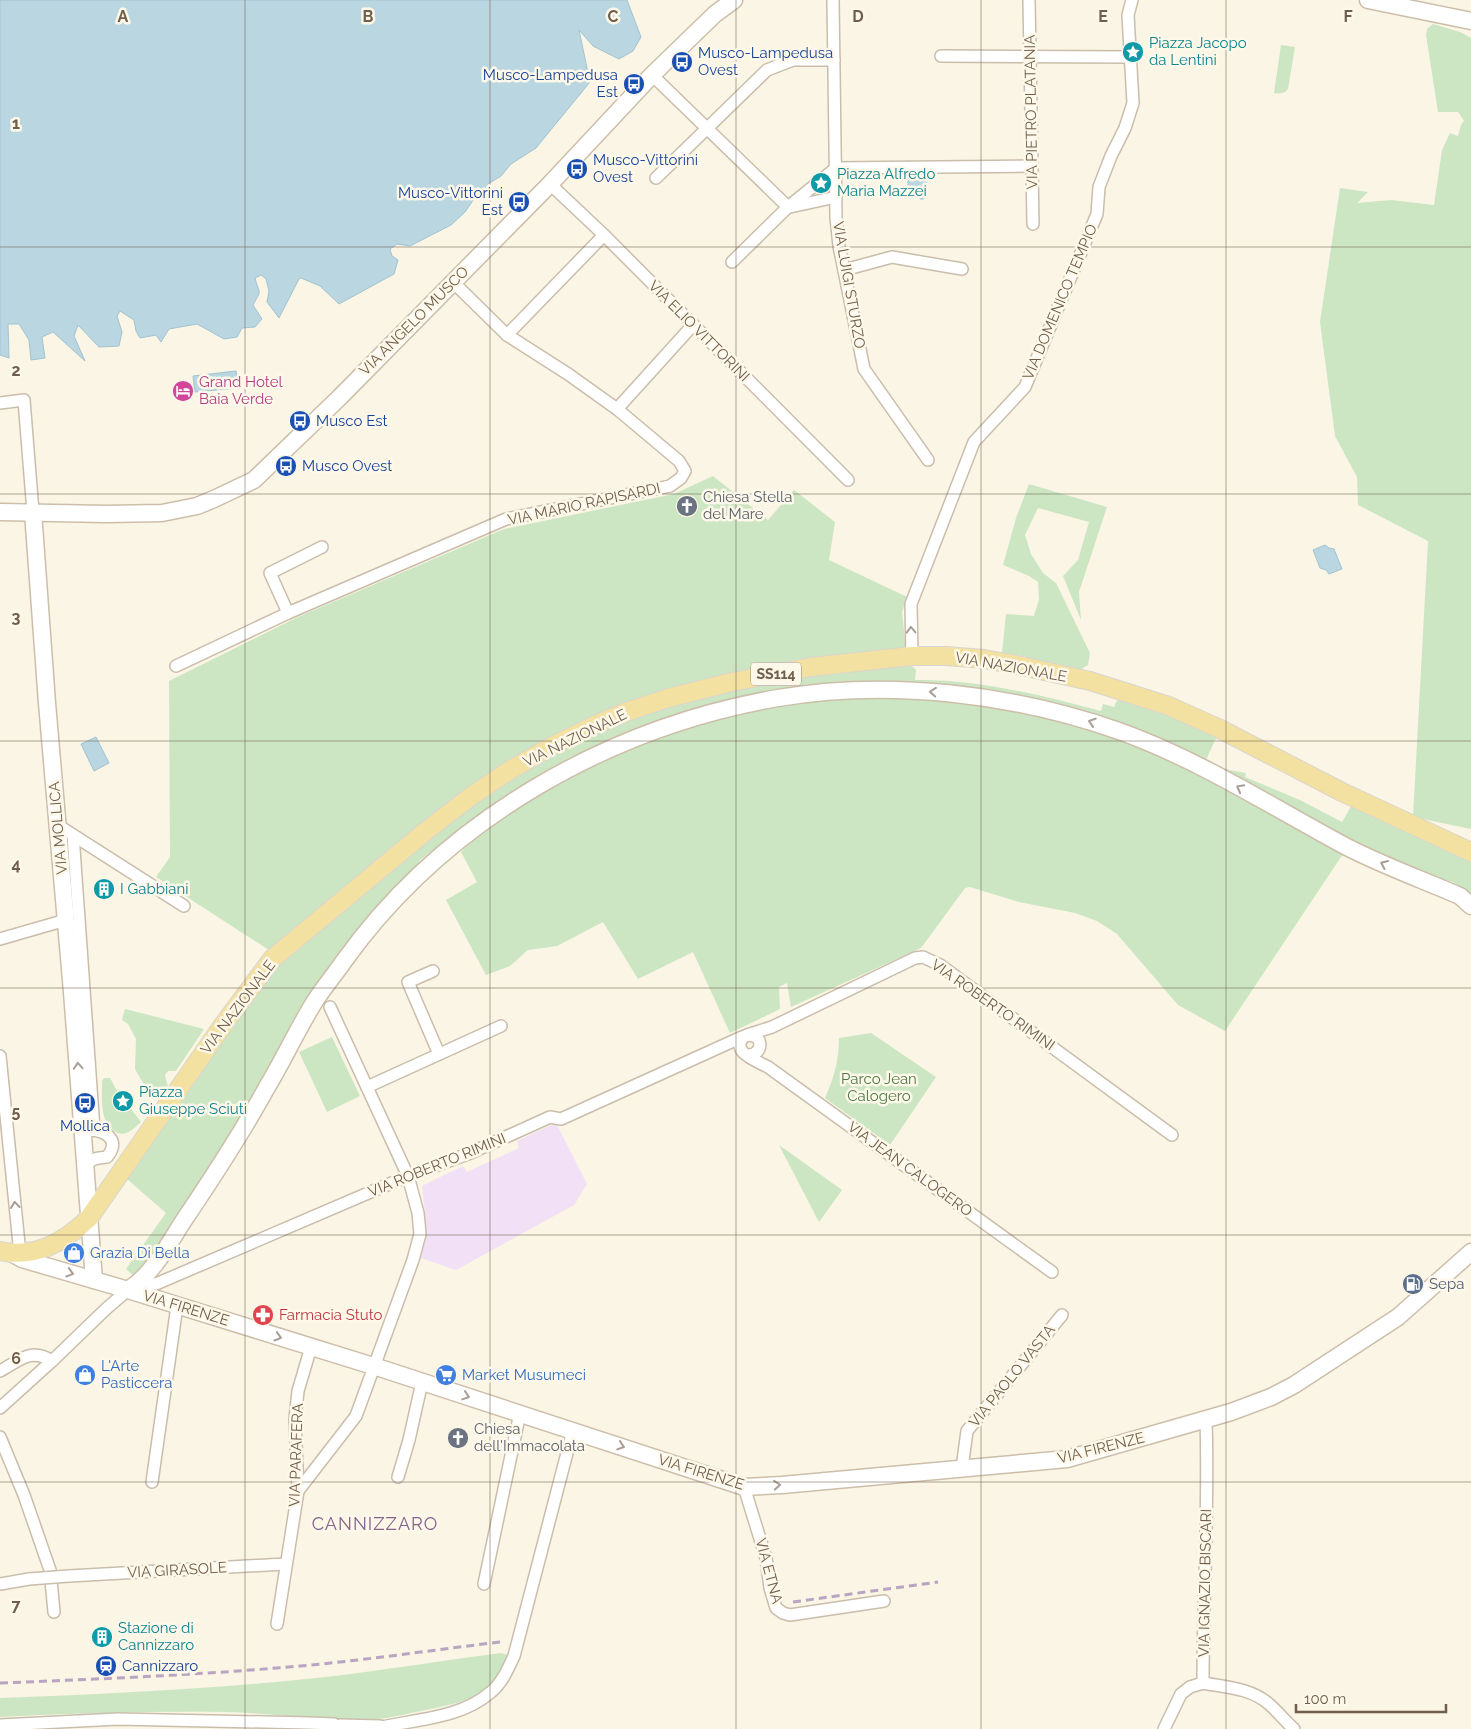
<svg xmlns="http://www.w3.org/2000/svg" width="1471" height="1729" viewBox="0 0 1471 1729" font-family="Raleway,sans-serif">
	<rect width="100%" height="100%" fill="#faf5e4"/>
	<polygon fill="#f1e0f6" points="556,1123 587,1184 574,1205 456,1270 421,1258 425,1242 426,1221 422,1186 463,1166 467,1172 519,1148 517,1141"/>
	<g fill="#cce6c3">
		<polygon points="1433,24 1460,32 1471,38 1471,829 1413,817 1428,541 1358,505 1357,477 1335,436 1320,322 1340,188 1368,192 1357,203 1391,200 1434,205 1442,150 1450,133 1458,136 1461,125 1464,121 1458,112 1438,112 1426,35 1427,29"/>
		<path d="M1281 45 1295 47 1288 89C1284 94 1280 94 1274 93Z"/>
		<polygon points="713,476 768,520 794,490 835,522 829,560 907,597 902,612 906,651 832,656 729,676 551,738 272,952 156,877 170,857 169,681 298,617 504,529 674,494"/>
		<polygon points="1029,484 1107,507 1079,592 1081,620 1063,576 1078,560 1089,522 1038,508 1025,535 1031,554 1043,573 1056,583 1090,653 1088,665 1077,672 1023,656 1002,653 1006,614 1034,616 1039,599 1038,582 1029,576 1003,565 1016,518"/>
		<path d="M910 664 916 670 915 680C978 679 1040 695 1101 711L1103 704 1114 707 1119 696 1140 702 1217 736 1205 762 1229 770 1246 773 1245 777 1300 800 1342 822 1353 803 1435 845 1471 861V894L1453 882 1410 870 1087 717 830 685 807 684 682 713 633 730 578 757 466 829 452 835 420 860 407 882 262 1087 167 1240 135 1277 126 1269 166 1213 127 1179 208 1059 276 966 427 838 517 773 624 720 684 701 779 679Z"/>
		<polygon points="851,694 997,702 1126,737 1345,851 1225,1031 1178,1005 1117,934 1097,921 1075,913 1019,902 970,887 965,888 921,948 791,1007 787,983 779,987 780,1009 730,1033 693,952 638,979 603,922 557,946 528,950 510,966 486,975 446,900 477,882 461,852 484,828 561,777 701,718"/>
		<polygon points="125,1009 204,1029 176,1071 168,1071 165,1075 168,1087 166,1091 156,1100 140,1078 135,1069 136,1039 128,1024 122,1020"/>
		<path d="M871 1033 936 1077 890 1145 825 1098C834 1078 839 1060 839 1038Z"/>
		<polygon points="332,1037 360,1096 327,1112 299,1052"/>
		<path d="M104 1078H110L116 1089 141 1122C132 1130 123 1140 112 1129 108 1126 105 1121 104 1116 101 1105 102 1092 102 1081Z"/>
		<polygon points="779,1145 842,1190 819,1222"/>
		<path d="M501 1653 508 1655C493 1697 465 1702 426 1710 405 1714 384 1720 362 1720 317 1721 272 1713 227 1712 151 1711 75 1713 0 1717V1698C106 1694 212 1689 317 1678 379 1671 440 1661 501 1653Z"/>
	</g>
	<g fill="#bad6e1" stroke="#a1c3d2">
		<path d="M0 0H627L641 37 633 51 619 59 593 46 579 30 590 82 536 148 511 164 501 176 488 184 481 194 474 199 465 212 451 225 410 246 397 244 390 249 392 256 398 260 394 274 339 304 320 286 301 278 299 279 279 318 267 302 269 291 266 279 261 275 255 278C260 297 262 288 253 305L262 319 255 327 242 328 237 337 224 339 197 324 169 329 161 342 156 335 140 338 136 331 134 320 120 311 117 316 122 332 119 346 99 347 78 325 74 336 85 361 53 332 42 337 45 358 31 360 29 340 19 324H8L9 358 0 355Z"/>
		<polygon points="908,179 926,179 927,196 924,197 924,199 920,199 920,189 916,189 916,192 908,191"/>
		<polygon points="236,371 238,388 195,392 193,376"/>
		<polygon points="1325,545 1329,548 1334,549 1342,569 1329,574 1326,570 1320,568 1313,550"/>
		<polygon points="96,737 109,763 94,771 81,744"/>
	</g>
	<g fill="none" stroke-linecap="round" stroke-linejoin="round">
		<g stroke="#cabdab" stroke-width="14">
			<g id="street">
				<polyline points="833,0 836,217 839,246 864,369 928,460"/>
				<polyline points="1029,0 1033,224"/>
				<polyline points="941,56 1130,57"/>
				<polyline points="652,75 788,207 732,262"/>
				<polyline points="656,178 767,70 793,60 834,60"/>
				<polyline points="550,184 604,235 848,480"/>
				<polyline points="788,207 836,168 1032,166"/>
				<polyline points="790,207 836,197"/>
				<polyline points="844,270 892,257 962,269"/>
				<polyline points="507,335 604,235"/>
				<polyline points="0,403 24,400 33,512"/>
				<polyline points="617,409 693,325"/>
				<polyline points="288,613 270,573 322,547"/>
				<polyline points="912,656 911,604 974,442 1025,387 1097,214 1099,187 1111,156 1125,128 1133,103 1128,15 1132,0"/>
				<polyline points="176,666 288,613 506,519 670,486 681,478 685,471 679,461 617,409 568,374 507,335 453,282"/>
				<polyline points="58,825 73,835 94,1130 83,1132"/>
				<polyline points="73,835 184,906"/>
				<polyline points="0,939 66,920"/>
				<polyline points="433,971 408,982 439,1054"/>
				<polyline points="747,1035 772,1027 915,958 923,957 940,965 1172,1135"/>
				<path d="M747 1055C765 1056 764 1031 745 1036 728 1051 757 1061 768 1067L1052 1272"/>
				<polyline points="0,1056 20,1254"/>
				<polyline points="367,1087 501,1026"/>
				<path d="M84 1167C91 1158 97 1158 107 1157 119 1142 110 1133 94 1130"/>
				<polyline points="138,1283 156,1284 408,1176 468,1154 550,1117 561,1119 742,1037"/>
				<path d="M0 1371C19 1361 30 1347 52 1361"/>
				<polyline points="0,1408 52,1361 107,1308 128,1290"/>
				<polyline points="0,1437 24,1495 50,1570 54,1612"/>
				<polyline points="962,1468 967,1431 1062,1315"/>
				<polyline points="398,1477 409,1440 422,1382"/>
				<polyline points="152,1482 177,1306"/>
				<polyline points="744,1487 766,1558 770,1588 776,1608 783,1613 790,1615 884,1601"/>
				<polyline points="298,1491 356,1416 413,1260 420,1234 418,1213 408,1176 330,1007"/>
				<polyline points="69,1576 285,1564"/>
				<polyline points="0,1584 29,1579"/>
				<polyline points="484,1584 520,1413"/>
				<polyline points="277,1624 298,1491 295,1419 298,1391 311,1347"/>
				<path d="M1203 1683C1225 1687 1251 1688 1269 1704 1278 1712 1285 1721 1294 1729"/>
				<polyline points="0,1725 118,1719 309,1723 334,1724"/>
				<polyline points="340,1725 380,1726"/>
				<path d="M373 1729C412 1719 459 1720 491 1692 502 1683 508 1669 514 1656L573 1430"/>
				<path d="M1164 1729 1181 1694 1190 1687 1203 1683C1203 1595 1209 1508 1206 1420"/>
			</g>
		</g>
		<g stroke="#cdbeaa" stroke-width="19">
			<g id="secondary">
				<polyline points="1368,0 1471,21"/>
				<polyline points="0,512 107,514 162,513 197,506 214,499 254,480 340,397 550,184 652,75 715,14 734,0"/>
				<polyline points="33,512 47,703 72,992 94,1280"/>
				<polyline points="13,1254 22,1259 128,1290 386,1370 744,1487 782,1485 1067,1459 1231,1412 1271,1397 1294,1385 1398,1317 1471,1252"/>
				<path d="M128 1290C153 1274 168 1245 184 1220 213 1177 242 1133 267 1087 284 1059 298 1028 315 1001 324 987 335 974 344 961 445 820 609 727 778 698 890 679 1013 694 1119 731 1200 760 1272 807 1347 847 1384 866 1423 880 1460 896L1471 906"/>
			</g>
		</g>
		<g stroke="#dad5d0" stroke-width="20">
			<path id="primary" d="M0 1251C36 1258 63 1243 89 1218L223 1025 272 959 426 831 470 797 510 770 556 744 595 725 623 713 668 698 732 682 811 667 912 656H946L984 659 1022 666 1090 681 1169 706 1218 728 1342 792 1471 852"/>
		</g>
		<use href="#street" stroke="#fff" stroke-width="11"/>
		<use href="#secondary" stroke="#fff" stroke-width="16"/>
		<use href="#primary" stroke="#f3e1a1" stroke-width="18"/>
		<g stroke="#b9a4c2" stroke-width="3" stroke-dasharray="8 5" stroke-linecap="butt">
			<polyline points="793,1602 938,1582"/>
			<path d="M0 1683C100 1679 200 1675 300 1666 367 1660 433 1650 500 1642"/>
		</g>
		<g stroke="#cabdab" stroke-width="14" stroke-linecap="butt">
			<polyline id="street-bridge" points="29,1579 69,1576"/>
		</g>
		<use href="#street-bridge" stroke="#fff" stroke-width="11"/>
	</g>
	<defs><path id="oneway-chevron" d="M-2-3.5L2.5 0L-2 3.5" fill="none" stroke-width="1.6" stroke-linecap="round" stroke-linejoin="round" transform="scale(1.25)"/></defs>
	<g stroke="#a99e94">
		<use href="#oneway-chevron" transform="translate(911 630) rotate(-92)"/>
		<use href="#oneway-chevron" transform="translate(933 692) rotate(-175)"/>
		<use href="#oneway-chevron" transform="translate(1092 722) rotate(-162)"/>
		<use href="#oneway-chevron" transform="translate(1240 788) rotate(-152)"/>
		<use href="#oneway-chevron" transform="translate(1384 864) rotate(-156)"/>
		<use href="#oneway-chevron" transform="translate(78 1066) rotate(-94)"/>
		<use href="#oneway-chevron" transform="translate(15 1205) rotate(-96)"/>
		<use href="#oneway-chevron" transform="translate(70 1273) rotate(17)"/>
		<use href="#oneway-chevron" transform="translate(278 1337) rotate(17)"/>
		<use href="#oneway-chevron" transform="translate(466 1396) rotate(18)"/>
		<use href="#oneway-chevron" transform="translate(621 1446) rotate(18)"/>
		<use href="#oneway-chevron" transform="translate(777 1485) rotate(-5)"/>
	</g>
	<path fill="none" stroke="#705e4c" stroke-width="1" stroke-opacity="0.55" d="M245 0V1729M490 0V1729M736 0V1729M981 0V1729M1226 0V1729M0 247H1471M0 494H1471M0 741H1471M0 988H1471M0 1235H1471M0 1482H1471"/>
	<defs>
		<g id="sight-disc" transform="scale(1.125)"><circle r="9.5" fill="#0f9aa8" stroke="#fdf8e9"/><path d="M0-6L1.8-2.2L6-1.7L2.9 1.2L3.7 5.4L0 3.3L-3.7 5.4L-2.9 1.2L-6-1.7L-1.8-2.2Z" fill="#fff"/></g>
		<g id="bus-disc" transform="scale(1.125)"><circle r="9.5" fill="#1a4fb4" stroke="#fdf8e9"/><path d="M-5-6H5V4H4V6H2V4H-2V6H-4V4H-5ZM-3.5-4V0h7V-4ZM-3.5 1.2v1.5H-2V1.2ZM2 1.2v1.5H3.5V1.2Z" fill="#fff"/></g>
		<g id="hotel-disc" transform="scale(1.125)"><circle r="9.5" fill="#d1479c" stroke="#fdf8e9"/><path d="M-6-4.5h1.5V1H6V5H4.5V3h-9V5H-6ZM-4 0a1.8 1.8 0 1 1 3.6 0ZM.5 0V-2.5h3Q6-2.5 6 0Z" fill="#fff"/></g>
		<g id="church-disc" transform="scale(1.125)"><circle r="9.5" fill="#6b7280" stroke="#fdf8e9"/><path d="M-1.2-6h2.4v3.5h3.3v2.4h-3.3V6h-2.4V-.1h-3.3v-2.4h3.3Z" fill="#fff"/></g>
		<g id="building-disc" transform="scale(1.125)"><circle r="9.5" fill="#0f9aa8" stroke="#fdf8e9"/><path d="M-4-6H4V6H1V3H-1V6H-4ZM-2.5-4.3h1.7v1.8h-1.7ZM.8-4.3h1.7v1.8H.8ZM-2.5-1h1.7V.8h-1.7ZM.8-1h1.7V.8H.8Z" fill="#fff"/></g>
		<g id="shop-disc" transform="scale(1.125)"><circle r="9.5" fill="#3f7fe0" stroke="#fdf8e9"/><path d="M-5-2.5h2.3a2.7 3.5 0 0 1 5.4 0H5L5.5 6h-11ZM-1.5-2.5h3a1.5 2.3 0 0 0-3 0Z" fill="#fff"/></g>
		<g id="fuel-disc" transform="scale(1.125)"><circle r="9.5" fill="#5c6f8a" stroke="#fdf8e9"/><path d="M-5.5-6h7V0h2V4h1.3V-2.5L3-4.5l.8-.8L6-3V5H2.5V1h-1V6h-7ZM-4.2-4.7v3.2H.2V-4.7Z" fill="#fff"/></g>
		<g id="pharmacy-disc" transform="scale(1.125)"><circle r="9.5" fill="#e0444e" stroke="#fdf8e9"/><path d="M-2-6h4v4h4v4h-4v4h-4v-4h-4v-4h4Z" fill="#fff"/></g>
		<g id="supermarket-disc" transform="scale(1.125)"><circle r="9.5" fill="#3f7fe0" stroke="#fdf8e9"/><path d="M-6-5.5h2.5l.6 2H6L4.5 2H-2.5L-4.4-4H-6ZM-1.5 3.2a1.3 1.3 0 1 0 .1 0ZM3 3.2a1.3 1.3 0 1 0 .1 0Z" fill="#fff"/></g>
		<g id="station-disc" transform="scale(1.125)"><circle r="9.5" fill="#1a4fb4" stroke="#fdf8e9"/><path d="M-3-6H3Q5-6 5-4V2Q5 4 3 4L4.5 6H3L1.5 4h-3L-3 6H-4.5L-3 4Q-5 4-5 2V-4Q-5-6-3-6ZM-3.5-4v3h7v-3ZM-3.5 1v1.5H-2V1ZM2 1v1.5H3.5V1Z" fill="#fff"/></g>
	</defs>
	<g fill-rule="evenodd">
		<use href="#sight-disc" x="1133" y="52"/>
		<use href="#bus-disc" x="682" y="62"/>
		<use href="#bus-disc" x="634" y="84"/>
		<use href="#bus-disc" x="577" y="169"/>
		<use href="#sight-disc" x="821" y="183"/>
		<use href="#bus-disc" x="519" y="202"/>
		<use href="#hotel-disc" x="183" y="391"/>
		<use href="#bus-disc" x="300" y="421"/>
		<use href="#bus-disc" x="286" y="466"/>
		<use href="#church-disc" x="687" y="506"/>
		<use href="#building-disc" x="104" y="889"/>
		<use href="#sight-disc" x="123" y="1101"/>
		<use href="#bus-disc" x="85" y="1103"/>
		<use href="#shop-disc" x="74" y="1253"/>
		<use href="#fuel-disc" x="1413" y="1284"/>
		<use href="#pharmacy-disc" x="263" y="1315"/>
		<use href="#shop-disc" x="85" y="1375"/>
		<use href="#supermarket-disc" x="446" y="1375"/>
		<use href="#church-disc" x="458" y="1438"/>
		<use href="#building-disc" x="102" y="1637"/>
		<use href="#station-disc" x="106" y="1666"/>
	</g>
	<g text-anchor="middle" stroke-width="5" stroke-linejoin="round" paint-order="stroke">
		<rect fill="#fdf8e9" stroke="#9a8c7b" stroke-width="1" x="751" y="662.5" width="50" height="23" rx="4"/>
		<g font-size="14" font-weight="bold" fill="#705e4c">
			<text x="776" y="679">SS114</text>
		</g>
		<g font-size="15" fill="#0d838f" stroke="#fdf8e9" text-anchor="start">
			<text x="1149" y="48">Piazza Jacopo<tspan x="1149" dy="17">da Lentini</tspan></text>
			<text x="837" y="179">Piazza Alfredo<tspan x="837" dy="17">Maria Mazzei</tspan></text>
			<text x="120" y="894">I Gabbiani</text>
			<text x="139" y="1097">Piazza<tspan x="139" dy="17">Giuseppe Sciuti</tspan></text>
			<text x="118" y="1633">Stazione di<tspan x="118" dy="17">Cannizzaro</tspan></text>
		</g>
		<g font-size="15" fill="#164399" stroke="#fdf8e9" text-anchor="start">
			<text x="698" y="58">Musco-Lampedusa<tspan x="698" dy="17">Ovest</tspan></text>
			<text x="618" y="80" text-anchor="end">Musco-Lampedusa<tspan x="618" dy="17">Est</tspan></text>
			<text x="593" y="165">Musco-Vittorini<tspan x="593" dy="17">Ovest</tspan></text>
			<text x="503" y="198" text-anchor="end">Musco-Vittorini<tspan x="503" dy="17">Est</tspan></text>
			<text x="316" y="426">Musco Est</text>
			<text x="302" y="471">Musco Ovest</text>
			<text x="85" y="1131" text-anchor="middle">Mollica</text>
			<text x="122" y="1671">Cannizzaro</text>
		</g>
		<g font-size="15" fill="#705e4c" stroke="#fdf8e9">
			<text transform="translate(1031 112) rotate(-91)" y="5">VIA PIETRO PLATANIA</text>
			<text transform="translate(849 285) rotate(80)" y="5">VIA LUIGI STURZO</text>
			<text transform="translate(1060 302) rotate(-67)" y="5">VIA DOMENICO TEMPIO</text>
			<text transform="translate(414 321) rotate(-45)" y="5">VIA ANGELO MUSCO</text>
			<text transform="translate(699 331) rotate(45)" y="5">VIA ELIO VITTORINI</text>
			<text transform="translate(584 504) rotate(-12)" y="5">VIA MARIO RAPISARDI</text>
			<text transform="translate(1011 667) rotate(10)" y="5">VIA NAZIONALE</text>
			<text transform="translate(575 738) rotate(-26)" y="5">VIA NAZIONALE</text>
			<text transform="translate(58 828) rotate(-95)" y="5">VIA MOLLICA</text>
			<text transform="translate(993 1005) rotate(35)" y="5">VIA ROBERTO RIMINI</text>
			<text transform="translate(238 1007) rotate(-53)" y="5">VIA NAZIONALE</text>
			<text transform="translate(437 1165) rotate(-22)" y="5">VIA ROBERTO RIMINI</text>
			<text transform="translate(910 1169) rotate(36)" y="5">VIA JEAN CALOGERO</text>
			<text transform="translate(186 1308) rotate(17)" y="5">VIA FIRENZE</text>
			<text transform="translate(1012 1376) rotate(-51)" y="5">VIA PAOLO VASTA</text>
			<text transform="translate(1101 1448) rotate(-14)" y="5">VIA FIRENZE</text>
			<text transform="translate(296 1455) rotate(-88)" y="5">VIA PARAFERA</text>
			<text transform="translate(701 1472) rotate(17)" y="5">VIA FIRENZE</text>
			<text transform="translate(177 1570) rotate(-3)" y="5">VIA GIRASOLE</text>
			<text transform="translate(769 1571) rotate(75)" y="5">VIA ETNA</text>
			<text transform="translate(1205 1583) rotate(-89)" y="5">VIA IGNAZIO BISCARI</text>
		</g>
		<g font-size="15" fill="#b23c85" stroke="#fdf8e9" text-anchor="start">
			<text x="199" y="387">Grand Hotel<tspan x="199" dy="17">Baia Verde</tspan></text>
		</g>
		<g font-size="15" fill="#5b616d" stroke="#fdf8e9" text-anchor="start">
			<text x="703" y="502">Chiesa Stella<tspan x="703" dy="17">del Mare</tspan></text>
			<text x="474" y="1434">Chiesa<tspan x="474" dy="17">dell'Immacolata</tspan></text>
		</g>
		<g font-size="15" fill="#4f7a48" stroke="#fdf8e9">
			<text x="879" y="1084">Parco Jean<tspan x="879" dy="17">Calogero</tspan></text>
		</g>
		<g font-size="15" fill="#366cbe" stroke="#fdf8e9" text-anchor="start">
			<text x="90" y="1258">Grazia Di Bella</text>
			<text x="101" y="1371">L'Arte<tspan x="101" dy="17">Pasticcera</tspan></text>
			<text x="462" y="1380">Market Musumeci</text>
		</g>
		<g font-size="15" fill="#4e5e75" stroke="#fdf8e9" text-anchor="start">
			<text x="1429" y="1289">Sepa</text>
		</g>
		<g font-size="15" fill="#be3a42" stroke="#fdf8e9" text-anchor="start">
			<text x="279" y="1320">Farmacia Stuto</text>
		</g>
		<g font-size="18" letter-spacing="1" fill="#85648c" stroke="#fdf8e9">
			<text x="375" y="1530">CANNIZZARO</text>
		</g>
	</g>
	<g font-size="16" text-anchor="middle" font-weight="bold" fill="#705e4c" stroke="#fdf8e9" stroke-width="5" stroke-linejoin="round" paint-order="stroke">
		<text x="123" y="22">A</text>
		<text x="368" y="22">B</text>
		<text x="613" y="22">C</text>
		<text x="858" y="22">D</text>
		<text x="1103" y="22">E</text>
		<text x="1348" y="22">F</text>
		<text x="16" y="129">1</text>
		<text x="16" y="376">2</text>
		<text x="16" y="623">3</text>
		<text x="16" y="870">4</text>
		<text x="16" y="1117">5</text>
		<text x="16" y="1364">6</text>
		<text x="16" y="1611">7</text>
	</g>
	<path d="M1296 1704v8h150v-8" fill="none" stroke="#705e4c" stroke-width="2.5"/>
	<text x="1304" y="1704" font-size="15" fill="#705e4c" stroke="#fdf8e9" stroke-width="4" paint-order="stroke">100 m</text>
</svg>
